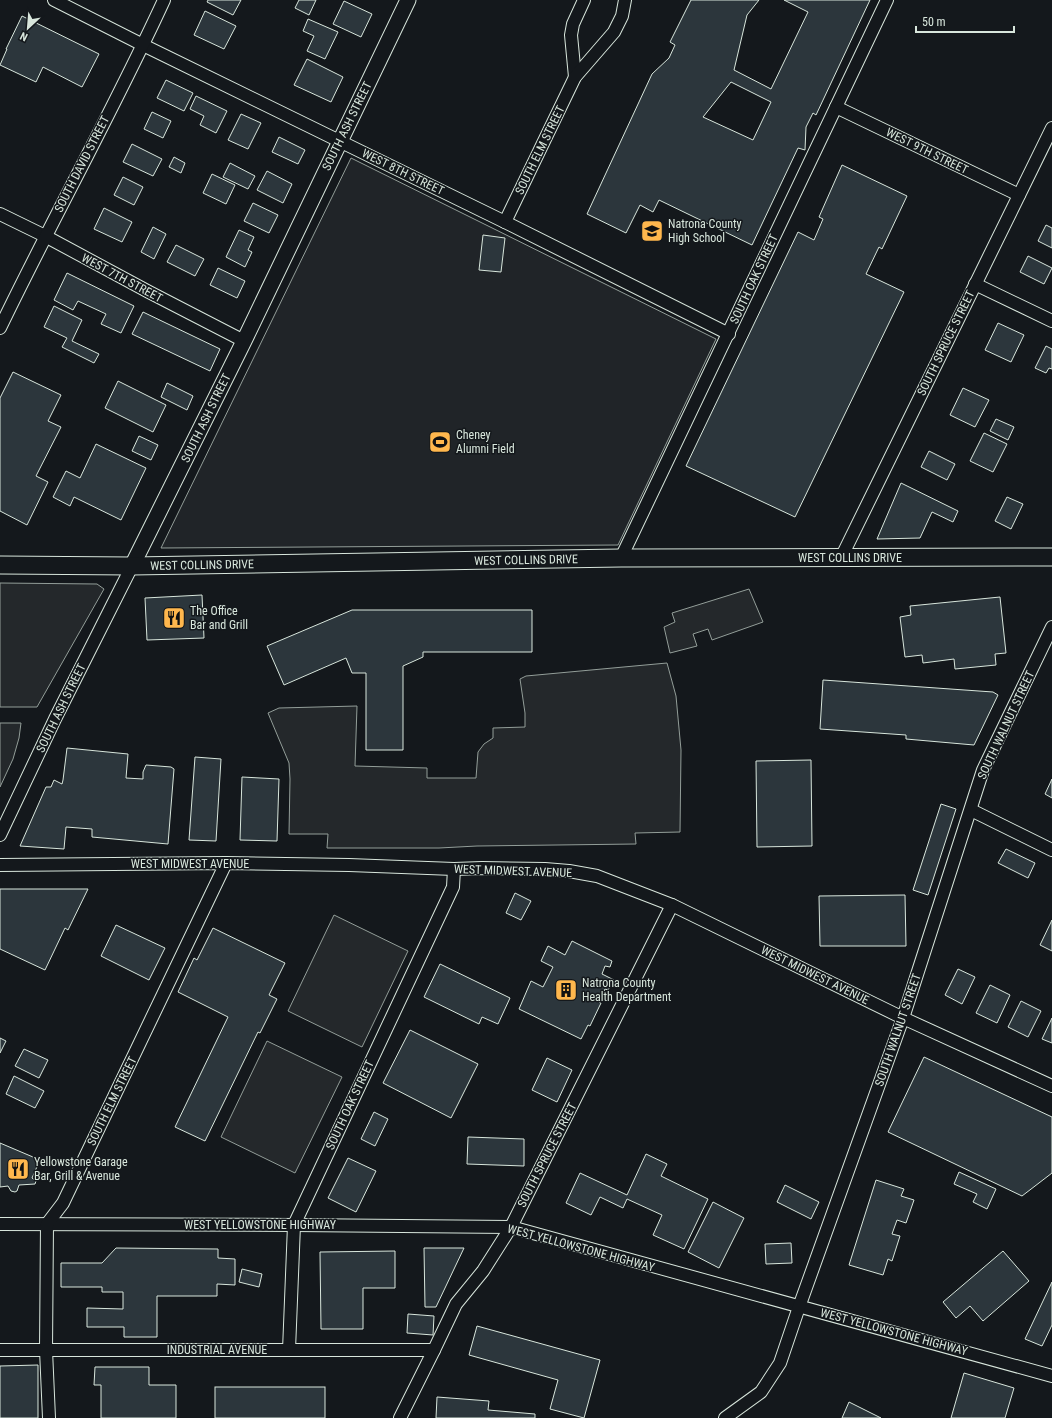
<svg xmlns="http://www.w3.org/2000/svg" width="1052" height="1418" viewBox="0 0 1052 1418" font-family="'Roboto Condensed',sans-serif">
	<rect width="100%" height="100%" fill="#14181c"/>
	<polygon fill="#202428" stroke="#939e99" points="351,158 716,339 618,545 161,548"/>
	<g fill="#24282b" stroke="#939e99">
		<polygon points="0,583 97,584 104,589 37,707 0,707"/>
		<polygon points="749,589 763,622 712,640 708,629 693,634 697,646 670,653 664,627 675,622 672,613"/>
		<polygon points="667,663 676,696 681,750 680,832 635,833 636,844 477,846 439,848 327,848 328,834 289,834 290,779 289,763 268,713 279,708 357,706 355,766 427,768 427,778 476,778 478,752 484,744 493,738 493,728 525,727 525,713 520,679 526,676"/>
		<polygon points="0,723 21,723 19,738 13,759 0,787"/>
		<polygon points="334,915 408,951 362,1047 288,1011"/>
		<polygon points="267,1041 342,1077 295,1173 221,1137"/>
	</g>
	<g fill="#2c363c" stroke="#d8e6dc" fill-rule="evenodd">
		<polygon points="208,0 241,0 233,15 207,2"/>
		<polygon points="299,0 316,0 309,15 295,8"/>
		<path d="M691 0H759L747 15 734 70 771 89 808 12 784 0H870L816 115 813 113 806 127 805 150 798 148 752 245 659 200 653 212 640 205 626 233 587 214 652 74 669 58 675 45 670 42ZM731 82 771 102 753 140 703 117Z"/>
		<polygon points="344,1 372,14 361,37 333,24"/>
		<polygon points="205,11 236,26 224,49 194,35"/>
		<polygon points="22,16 99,54 82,87 43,67 36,82 0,65 7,49 6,49"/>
		<polygon points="308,19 338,32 325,59 307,51 314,36 303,31"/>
		<polygon points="307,59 343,77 331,102 294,85"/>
		<polygon points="166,80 193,93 184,111 157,98"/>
		<polygon points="196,96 227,111 216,133 200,125 204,116 190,109"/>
		<polygon points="152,112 171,121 163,138 144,129"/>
		<polygon points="241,114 261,123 248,149 228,140"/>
		<polygon points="279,137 305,150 298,164 272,152"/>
		<polygon points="132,144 162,159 153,176 123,162"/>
		<polygon points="174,157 185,163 181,173 169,167"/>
		<polygon points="230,163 255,176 248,189 223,177"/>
		<polygon points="842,165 907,196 882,249 879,247 866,274 904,292 795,517 686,466 798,232 814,240 823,219 819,217"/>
		<polygon points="267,171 292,184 283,203 257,190"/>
		<polygon points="212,174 235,185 226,204 203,193"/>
		<polygon points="123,177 143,187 134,205 114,195"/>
		<polygon points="253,203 278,215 269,233 244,221"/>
		<polygon points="104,208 132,222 122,242 94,229"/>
		<polygon points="1046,225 1052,228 1052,248 1038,241"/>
		<polygon points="153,227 166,234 154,259 141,252"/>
		<polygon points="239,230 254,237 248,250 252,252 245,267 226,257"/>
		<polygon points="483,235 505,238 501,272 479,270"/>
		<polygon points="176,245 204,259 195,276 167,262"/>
		<polygon points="1028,256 1052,268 1044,284 1020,272"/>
		<polygon points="218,268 245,281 237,298 210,285"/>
		<polygon points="67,273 134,306 121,333 101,324 106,314 78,301 73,310 54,300"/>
		<polygon points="54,306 82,320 72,341 99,354 94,363 62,347 67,338 44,327"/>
		<polygon points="143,312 220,349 210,371 132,334"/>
		<polygon points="998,323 1024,335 1011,362 985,350"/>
		<polygon points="1046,346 1052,349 1052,369 1049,368 1046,373 1035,368"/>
		<polygon points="13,372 61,395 48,421 61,427 36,476 48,482 27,525 0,511 0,398"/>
		<polygon points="118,381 166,405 153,432 105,408"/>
		<polygon points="167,383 193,396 187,410 161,397"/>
		<polygon points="963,388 989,400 975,427 950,415"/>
		<polygon points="996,419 1014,427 1008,440 990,431"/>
		<polygon points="984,433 1007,444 993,472 970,461"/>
		<polygon points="139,436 158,445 151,460 132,451"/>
		<polygon points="96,444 146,468 121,520 74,497 70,506 53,497 66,471 80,478"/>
		<polygon points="929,451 955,464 947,480 921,467"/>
		<polygon points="901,483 958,511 953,522 932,512 920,538 877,539"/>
		<polygon points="1007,497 1023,504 1011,529 995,521"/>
		<polygon points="202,595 204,638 147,640 145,598"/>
		<polygon points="1000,597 1006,653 995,654 996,665 955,669 954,659 923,663 922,655 905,657 900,617 911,615 910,606"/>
		<polygon points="352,610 532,610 532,652 423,652 423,657 403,666 403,750 366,750 366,673 352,673 346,658 284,685 267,646"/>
		<polygon points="823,680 993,692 998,695 974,745 906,739 906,735 820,729"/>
		<polygon points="67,748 128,754 126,778 143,779 143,772 146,765 171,767 174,769 168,844 92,837 92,829 66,827 64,849 20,846 46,787 51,787 54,780 62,784 63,780"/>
		<polygon points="195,757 221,759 216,841 189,840"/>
		<polygon points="811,760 812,846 757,847 756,761"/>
		<polygon points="242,777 279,779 277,841 240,840"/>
		<polygon points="1052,779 1052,798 1045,794"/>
		<polygon points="941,804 956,809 928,895 913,890"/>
		<polygon points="1006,849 1035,863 1028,878 998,863"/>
		<polygon points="0,889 88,889 68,930 65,928 45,970 0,949"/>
		<polygon points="515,893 531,901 521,920 506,913"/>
		<polygon points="905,895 906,946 820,946 819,896"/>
		<polygon points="1052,920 1052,951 1040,945"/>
		<polygon points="116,925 165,948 149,980 101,956"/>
		<polygon points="213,928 285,963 269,995 277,999 260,1033 258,1032 205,1141 175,1127 228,1017 178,992 194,958 197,960"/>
		<polygon points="572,941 612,961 610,967 605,966 602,974 614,980 608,990 605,989 599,1002 601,1003 590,1026 588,1025 581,1039 519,1009 531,981 543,987 553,967 541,961 548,946 565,955"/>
		<polygon points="440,964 510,998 498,1024 482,1017 479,1024 424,997"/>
		<polygon points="958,969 975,977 962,1004 945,995"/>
		<polygon points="990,985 1010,995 997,1023 976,1013"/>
		<polygon points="1021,1001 1041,1011 1028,1037 1008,1027"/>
		<polygon points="1052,1018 1052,1043 1042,1039"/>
		<polygon points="410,1030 478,1064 451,1118 383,1083"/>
		<polygon points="0,1038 6,1041 0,1053"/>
		<polygon points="24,1049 48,1060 39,1078 15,1066"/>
		<polygon points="924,1057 1052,1117 1052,1173 1022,1196 888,1132"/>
		<polygon points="547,1058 572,1070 557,1102 532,1090"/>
		<polygon points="14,1076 44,1091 35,1108 6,1094"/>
		<polygon points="374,1112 388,1119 375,1146 361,1139"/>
		<polygon points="468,1137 524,1139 524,1166 467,1164"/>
		<polygon points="0,1143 40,1160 32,1178 36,1181 35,1184 19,1185 17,1191 15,1192 11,1191 8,1186 0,1187"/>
		<polygon points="646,1154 667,1164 661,1176 708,1199 684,1249 653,1235 662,1215 627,1199 623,1208 600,1197 591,1215 566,1203 580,1173 627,1195"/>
		<polygon points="348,1158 376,1171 356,1212 328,1198"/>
		<polygon points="959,1172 996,1189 987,1209 973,1202 977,1194 954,1184"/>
		<polygon points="876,1180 904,1189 901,1196 914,1200 906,1223 897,1220 892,1234 900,1236 892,1261 888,1259 883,1275 849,1265"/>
		<polygon points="785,1185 819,1202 811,1219 777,1202"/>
		<polygon points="713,1202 744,1218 719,1268 688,1252"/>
		<polygon points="791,1243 792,1263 766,1264 765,1244"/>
		<polygon points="116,1248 218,1249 218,1258 235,1259 235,1285 217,1284 217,1296 157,1296 157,1337 124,1337 124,1327 87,1327 87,1308 123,1309 123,1292 102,1292 102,1287 61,1287 61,1263 102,1263"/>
		<polygon points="424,1248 464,1248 436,1307 425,1307"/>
		<polygon points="395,1251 395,1288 363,1288 363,1329 321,1329 320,1252"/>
		<polygon points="1003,1251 1029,1281 983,1321 970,1306 956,1318 943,1302"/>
		<polygon points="242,1269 262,1274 259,1287 239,1282"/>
		<polygon points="1052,1282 1052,1325 1042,1346 1025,1339"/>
		<polygon points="408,1314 434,1316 433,1335 407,1333"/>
		<polygon points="477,1326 600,1360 584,1418 550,1409 558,1380 469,1355"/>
		<polygon points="38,1365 38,1418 0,1418 0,1366"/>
		<polygon points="95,1367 149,1367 149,1385 176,1385 176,1418 101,1418 101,1385 94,1385"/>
		<polygon points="964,1373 1014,1388 1005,1418 951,1418"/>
		<rect x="215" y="1387" width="110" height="31"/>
		<polygon points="437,1397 489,1401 488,1410 535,1414 535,1418 436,1418"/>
		<polygon points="849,1402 881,1418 842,1418"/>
	</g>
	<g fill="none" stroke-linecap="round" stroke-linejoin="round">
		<g stroke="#d8e6dc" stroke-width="14">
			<g id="minor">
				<polyline points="54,0 143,45 505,222 729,334"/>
				<polyline points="575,77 571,35 573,24 584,0"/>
				<polyline points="836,107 1019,195"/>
				<polyline points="0,214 45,236 149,292 244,341"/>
				<polyline points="505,222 575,77 614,32 622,16 625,0"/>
				<polyline points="975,284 1052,321"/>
				<path d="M0 328C53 218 113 111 164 0"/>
				<polyline points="621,558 887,0"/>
				<polyline points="841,558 1052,128"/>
				<polyline points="971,810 1052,850"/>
				<polyline points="0,835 55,719 132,566"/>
				<polyline points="0,865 226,863 349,865 454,869 482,868 545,869 569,871 597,876 672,905 903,1018 1052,1086"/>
				<polyline points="0,1224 294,1225 511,1227 1052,1376"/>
				<polyline points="0,1350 434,1350"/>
				<polyline points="289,1350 294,1225 453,887 454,869"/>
				<polyline points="49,1418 46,1350 47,1224 63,1203 226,863"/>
				<polyline points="400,1418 434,1350 456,1304 483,1271 511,1227 672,905"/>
				<polyline points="725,1418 761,1392 780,1363 799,1307 903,1018 983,770 1052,627"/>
			</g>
		</g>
		<g stroke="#d8e6dc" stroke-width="17">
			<polyline id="tertiary" points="132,566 244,341 408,0"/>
		</g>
		<g stroke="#d8e6dc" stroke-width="19">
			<polyline id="secondary" points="0,565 132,566 621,558 1052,557"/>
		</g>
		<use href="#minor" stroke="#14181c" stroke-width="12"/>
		<use href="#tertiary" stroke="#14181c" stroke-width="15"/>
		<use href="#secondary" stroke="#14181c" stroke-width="17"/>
	</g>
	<defs>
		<g id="school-square" transform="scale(1.15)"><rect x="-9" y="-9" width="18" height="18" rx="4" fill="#ffb74d" stroke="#14181c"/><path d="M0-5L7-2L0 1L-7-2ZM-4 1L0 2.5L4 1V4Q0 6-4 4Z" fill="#111"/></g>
		<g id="stadium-square" transform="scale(1.15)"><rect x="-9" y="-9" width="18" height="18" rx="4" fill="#ffb74d" stroke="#14181c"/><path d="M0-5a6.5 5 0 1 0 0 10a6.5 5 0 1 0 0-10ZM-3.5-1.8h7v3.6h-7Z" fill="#111"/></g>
		<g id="restaurant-square" transform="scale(1.15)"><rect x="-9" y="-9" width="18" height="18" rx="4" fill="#ffb74d" stroke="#14181c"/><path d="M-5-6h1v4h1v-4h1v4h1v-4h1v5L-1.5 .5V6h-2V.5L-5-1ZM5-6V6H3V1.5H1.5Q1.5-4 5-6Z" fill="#111"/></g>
		<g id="building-square" transform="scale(1.15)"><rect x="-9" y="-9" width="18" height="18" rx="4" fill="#ffb74d" stroke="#14181c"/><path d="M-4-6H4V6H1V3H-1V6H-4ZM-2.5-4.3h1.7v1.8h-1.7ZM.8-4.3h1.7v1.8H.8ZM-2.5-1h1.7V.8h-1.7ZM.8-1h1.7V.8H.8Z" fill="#111"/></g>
	</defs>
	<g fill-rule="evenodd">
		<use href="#school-square" x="652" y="231"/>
		<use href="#stadium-square" x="440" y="442"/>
		<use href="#restaurant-square" x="174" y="618"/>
		<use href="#building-square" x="566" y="990"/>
		<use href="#restaurant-square" x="18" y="1169"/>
	</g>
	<g text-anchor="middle" stroke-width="3" stroke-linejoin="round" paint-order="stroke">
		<g font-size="12" fill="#d8e6dc" stroke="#14181c">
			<text transform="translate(347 126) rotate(-64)" y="4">SOUTH ASH STREET</text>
			<text transform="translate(540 150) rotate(-64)" y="4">SOUTH ELM STREET</text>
			<text transform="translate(927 151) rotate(26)" y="4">WEST 9TH STREET</text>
			<text transform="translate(82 164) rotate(-63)" y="4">SOUTH DAVID STREET</text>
			<text transform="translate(403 172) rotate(26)" y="4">WEST 8TH STREET</text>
			<text transform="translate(122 278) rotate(28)" y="4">WEST 7TH STREET</text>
			<text transform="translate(754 279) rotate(-65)" y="4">SOUTH OAK STREET</text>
			<text transform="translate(946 343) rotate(-64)" y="4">SOUTH SPRUCE STREET</text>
			<text transform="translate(206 418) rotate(-64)" y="4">SOUTH ASH STREET</text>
			<text x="850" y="562">WEST COLLINS DRIVE</text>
			<text transform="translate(526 560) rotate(-1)" y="4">WEST COLLINS DRIVE</text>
			<text transform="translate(202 565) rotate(-1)" y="4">WEST COLLINS DRIVE</text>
			<text transform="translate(61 708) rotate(-64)" y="4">SOUTH ASH STREET</text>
			<text transform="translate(1006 725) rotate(-65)" y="4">SOUTH WALNUT STREET</text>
			<text x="190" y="868">WEST MIDWEST AVENUE</text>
			<text transform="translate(513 871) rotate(2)" y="4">WEST MIDWEST AVENUE</text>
			<text transform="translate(815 975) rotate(26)" y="4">WEST MIDWEST AVENUE</text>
			<text transform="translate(898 1030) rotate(-71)" y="4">SOUTH WALNUT STREET</text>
			<text transform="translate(112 1101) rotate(-64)" y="4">SOUTH ELM STREET</text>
			<text transform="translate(350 1105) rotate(-65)" y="4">SOUTH OAK STREET</text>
			<text transform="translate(547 1155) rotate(-63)" y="4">SOUTH SPRUCE STREET</text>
			<text x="260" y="1229">WEST YELLOWSTONE HIGHWAY</text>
			<text transform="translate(581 1248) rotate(15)" y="4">WEST YELLOWSTONE HIGHWAY</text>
			<text transform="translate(894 1332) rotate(15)" y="4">WEST YELLOWSTONE HIGHWAY</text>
			<text x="217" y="1354">INDUSTRIAL AVENUE</text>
		</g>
		<g font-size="12" fill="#d8e6dc" stroke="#14181c" text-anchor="start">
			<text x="668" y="228">Natrona County<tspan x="668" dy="14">High School</tspan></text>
			<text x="456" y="439">Cheney<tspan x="456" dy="14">Alumni Field</tspan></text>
			<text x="190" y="615">The Office<tspan x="190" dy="14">Bar and Grill</tspan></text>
			<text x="582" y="987">Natrona County<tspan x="582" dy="14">Health Department</tspan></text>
			<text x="34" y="1166">Yellowstone Garage<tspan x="34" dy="14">Bar, Grill &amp; Avenue</tspan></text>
		</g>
	</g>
	<g transform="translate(28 28) rotate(206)" stroke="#14181c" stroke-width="3" paint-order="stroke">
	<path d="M0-3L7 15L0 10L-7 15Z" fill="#d8e6dc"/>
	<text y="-6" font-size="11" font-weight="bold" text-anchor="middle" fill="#d8e6dc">N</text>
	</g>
	<path d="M916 26v6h98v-6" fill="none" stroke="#d8e6dc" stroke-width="2"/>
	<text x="922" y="26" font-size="12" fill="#d8e6dc" stroke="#14181c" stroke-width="3" paint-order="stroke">50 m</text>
</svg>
